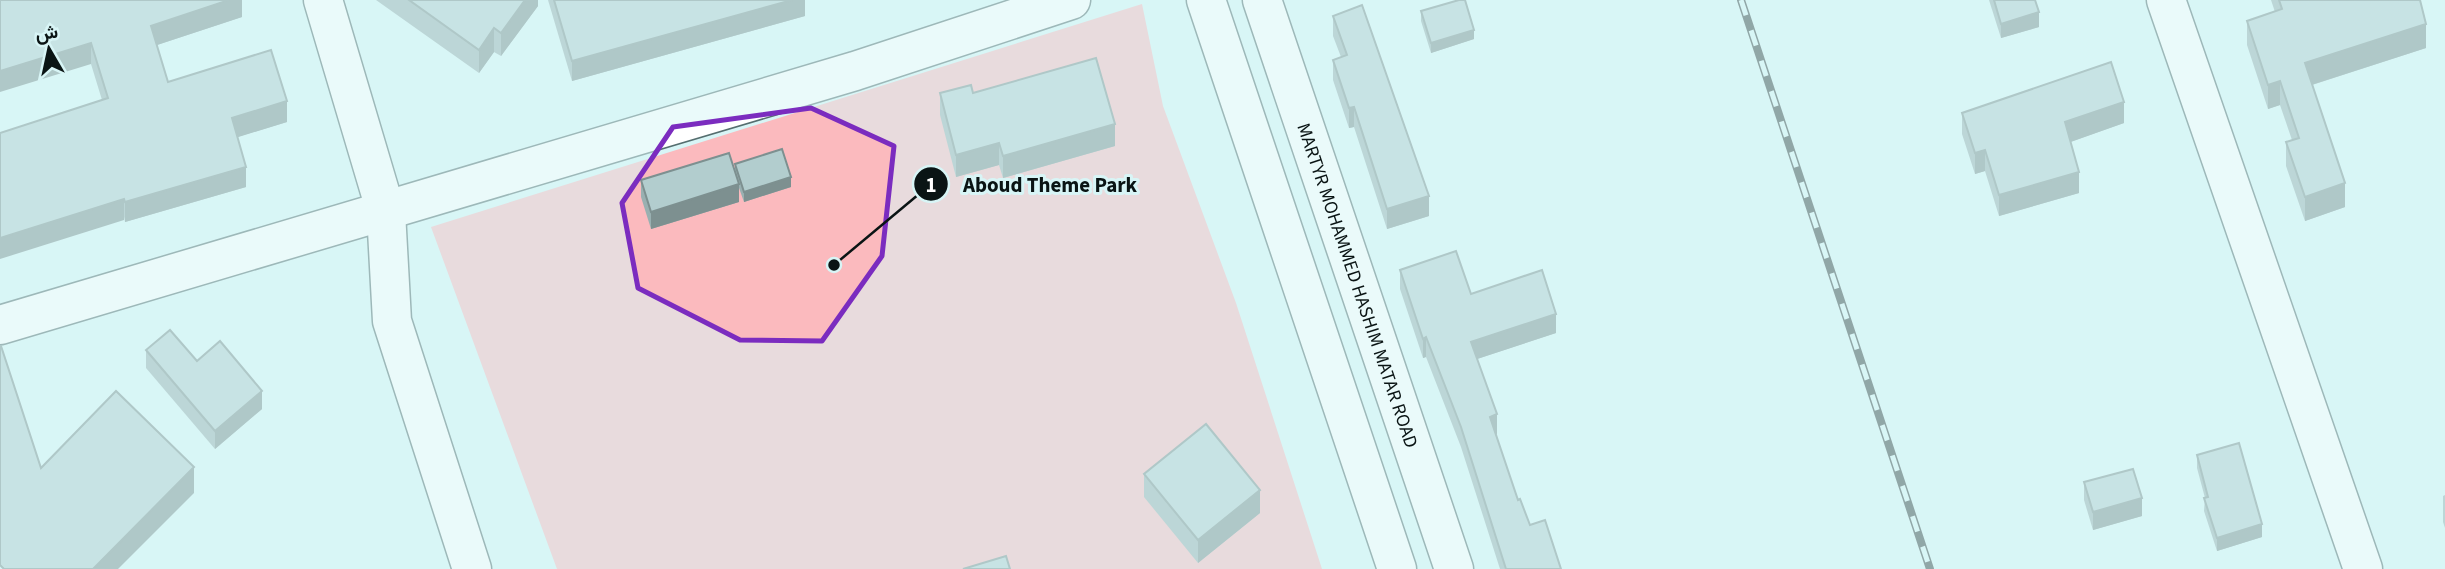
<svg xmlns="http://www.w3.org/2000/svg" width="2445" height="569" viewBox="0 0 2445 569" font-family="'Source Sans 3',Vazirmatn,sans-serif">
	<rect width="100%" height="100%" fill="#d8f5f6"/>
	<polygon fill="#fbbabe" points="1142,4 1163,106 1236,303 1322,569 557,569 431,227"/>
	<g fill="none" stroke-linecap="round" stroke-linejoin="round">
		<g stroke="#556e6f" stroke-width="41">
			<g id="minor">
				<polyline points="323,0 386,212 392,321 472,569"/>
				<polyline points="2166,0 2363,569"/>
				<polyline points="0,325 855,71 1071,0"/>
			</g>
		</g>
		<g stroke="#556e6f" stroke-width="41">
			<g id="major">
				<polyline points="1206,0 1397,569"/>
				<path id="s1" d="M1262 0 1454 569"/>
			</g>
		</g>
		<use href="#minor" stroke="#fff" stroke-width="38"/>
		<use href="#major" stroke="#fff" stroke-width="38"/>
		<g stroke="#394748" stroke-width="8">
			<polyline id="rail" points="1741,0 1930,569"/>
		</g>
		<use href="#rail" stroke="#d8f5f6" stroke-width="5" stroke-dasharray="16" stroke-linecap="butt"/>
	</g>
	<g fill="#99b0b1">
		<polygon points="0,0 242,0 242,17 157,45 168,82 287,122 237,137 246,187 125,222 102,100 91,64"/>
		<polygon points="376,0 538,0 538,6 501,56 494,52 479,73"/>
		<polygon points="548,0 805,0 805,16 572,81"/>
		<polygon points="1989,0 2035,0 2039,27 2001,38"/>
		<polygon points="2271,0 2420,0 2426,48 2312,85 2345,207 2305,221 2286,166 2286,142 2292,140 2280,105 2268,109 2247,45 2247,21 2275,12"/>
		<polygon points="1421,11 1474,39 1431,53 1421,21"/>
		<polygon points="1333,16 1429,216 1387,229 1354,127 1349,128 1333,80 1333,60 1341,57 1333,36"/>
		<polygon points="940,93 973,93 1115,146 1003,178 999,165 956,177 940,115"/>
		<polygon points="1962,113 2124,123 2070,142 2079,193 1999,216 1985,171 1975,174 1962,134"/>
		<polygon points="735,164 791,187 744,202 739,188 739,202 651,229 641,197 641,180 735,170"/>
		<polygon points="1400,270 1471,294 1556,333 1477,359 1497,434 1495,434 1518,500 1530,525 1561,569 1500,569 1461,447 1426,357 1423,358 1400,289"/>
		<polygon points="146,350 197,361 262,409 215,449 146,368"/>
		<polygon points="2197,455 2262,537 2217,551 2204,511 2205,498 2197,468"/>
		<polygon points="1144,474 1260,513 1198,563 1144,497"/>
		<polygon points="2084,482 2142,516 2093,530 2084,500"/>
		<polygon points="2445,495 2445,528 2443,522 2443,496"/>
	</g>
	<g fill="#7d9090">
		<polygon points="229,0 242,0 242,17 151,47 151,26"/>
		<polygon points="525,0 538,0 538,6 501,56 501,33"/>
		<polygon points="792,0 805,0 805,16 572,81 572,61"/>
		<polygon points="2039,12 2039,27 2001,38 2001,24"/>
		<polygon points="2426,24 2426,48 2305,87 2305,63"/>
		<polygon points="494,28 494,52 479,73 479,50"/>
		<polygon points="1474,30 1474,39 1431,53 1431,43"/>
		<polygon points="91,43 91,64 0,92 0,71"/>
		<polygon points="2280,81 2280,105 2268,109 2268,85"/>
		<polygon points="287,101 287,122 232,139 232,118"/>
		<polygon points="2124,102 2124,123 2065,144 2065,122"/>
		<polygon points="1354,107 1354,127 1349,128 1349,108"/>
		<polygon points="1115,124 1115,146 1003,178 1003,156"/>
		<polygon points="999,143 999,165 956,177 956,155"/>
		<polygon points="1985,150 1985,171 1975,174 1975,153"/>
		<polygon points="246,167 246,187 125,222 125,202"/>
		<polygon points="2079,172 2079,193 1999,216 1999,195"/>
		<polygon points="791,177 791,187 744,202 744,192"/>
		<polygon points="2345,183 2345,207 2305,221 2305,197"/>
		<polygon points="739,184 739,202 651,229 651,212"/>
		<polygon points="1429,196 1429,216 1387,229 1387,209"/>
		<polygon points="124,199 124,220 0,259 0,238"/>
		<polygon points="1556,314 1556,333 1471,361 1471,342"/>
		<polygon points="1426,337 1426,357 1423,358 1423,339"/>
		<polygon points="262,391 262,409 215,449 215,431"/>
		<polygon points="1497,414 1497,434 1490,436 1490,417"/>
		<polygon points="194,467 194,493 118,569 93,569"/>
		<polygon points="1260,490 1260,513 1198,563 1198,540"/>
		<polygon points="2142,498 2142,516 2093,530 2093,512"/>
		<polygon points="2262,524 2262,537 2217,551 2217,538"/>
	</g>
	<g fill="#b2cdce" stroke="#7d9090" stroke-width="2">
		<polygon points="0,0 229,0 151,26 168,82 271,50 287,101 232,118 246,167 125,202 124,199 0,238 0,133 108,98 91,43 0,71"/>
		<polygon points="409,0 525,0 501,33 494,28 479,50"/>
		<polygon points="554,0 792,0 572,61"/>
		<polygon points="1459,0 1465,0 1474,30 1431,43 1421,11"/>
		<polygon points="1994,0 2035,0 2039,12 2001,24"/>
		<polygon points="2279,0 2420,0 2426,24 2305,63 2345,183 2305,197 2286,142 2299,138 2280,81 2268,85 2247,21 2282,9"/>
		<polygon points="1362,5 1429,196 1387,209 1354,107 1349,108 1333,60 1347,55 1333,16"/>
		<polygon points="1096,58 1115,124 1003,156 999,143 956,155 940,93 971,85 973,93"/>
		<polygon points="2111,62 2124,102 2065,122 2079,172 1999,195 1985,150 1975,153 1962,113"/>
		<polygon points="782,149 791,177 744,192 735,164"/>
		<polygon points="729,153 739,184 651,212 641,180"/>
		<polygon points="1456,251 1471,294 1542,270 1556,314 1471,342 1497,414 1490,417 1518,500 1520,499 1530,525 1545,520 1561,569 1506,569 1461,427 1426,337 1423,339 1400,270"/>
		<polygon points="170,330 197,361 220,341 262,391 215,431 146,350"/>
		<polygon points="0,346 1,346 41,468 116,391 194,467 93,569 4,569 0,565"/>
		<polygon points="1206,424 1260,490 1198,540 1144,474"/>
		<polygon points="2239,443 2262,524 2217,538 2204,498 2208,497 2197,455"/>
		<polygon points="2133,469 2142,498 2093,512 2084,482"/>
		<polygon points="1006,556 1010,569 963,569"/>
	</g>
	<path d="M0 0H2445V569H0ZM811 108 894 146 882 256 822 341 740 340 638 288 622 203 673 127Z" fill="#d8f5f6" fill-opacity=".55" fill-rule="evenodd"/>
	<path fill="none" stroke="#7b2cbf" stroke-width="5" stroke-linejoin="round" d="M811 108 894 146 882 256 822 341 740 340 638 288 622 203 673 127Z"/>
	<g text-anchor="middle" stroke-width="6" stroke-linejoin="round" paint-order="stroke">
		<g font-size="19" fill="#0a1414" stroke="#d8f5f6">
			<text dy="7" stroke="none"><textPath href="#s1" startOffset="301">MARTYR MOHAMMED HASHIM MATAR ROAD</textPath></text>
		</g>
	</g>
	<path fill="none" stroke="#0a1414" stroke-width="2.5" d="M834 265L931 184"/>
	<g fill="#0a1414" stroke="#d8f5f6" stroke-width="2.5">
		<circle cx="834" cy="265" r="7"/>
		<circle cx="931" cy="184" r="18"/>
	</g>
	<g font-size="21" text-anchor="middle" font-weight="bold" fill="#fff">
		<text x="931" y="192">1</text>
	</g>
	<g font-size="21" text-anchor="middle" font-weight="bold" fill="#0a1414" stroke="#d8f5f6" stroke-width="6" stroke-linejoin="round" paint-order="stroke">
		<text x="1050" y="192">Aboud Theme Park</text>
	</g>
	<g transform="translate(49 49) rotate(351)" stroke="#d8f5f6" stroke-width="5" paint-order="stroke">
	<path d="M0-5L12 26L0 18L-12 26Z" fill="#0a1414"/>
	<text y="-10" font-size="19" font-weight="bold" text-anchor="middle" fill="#0a1414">ش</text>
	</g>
</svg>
